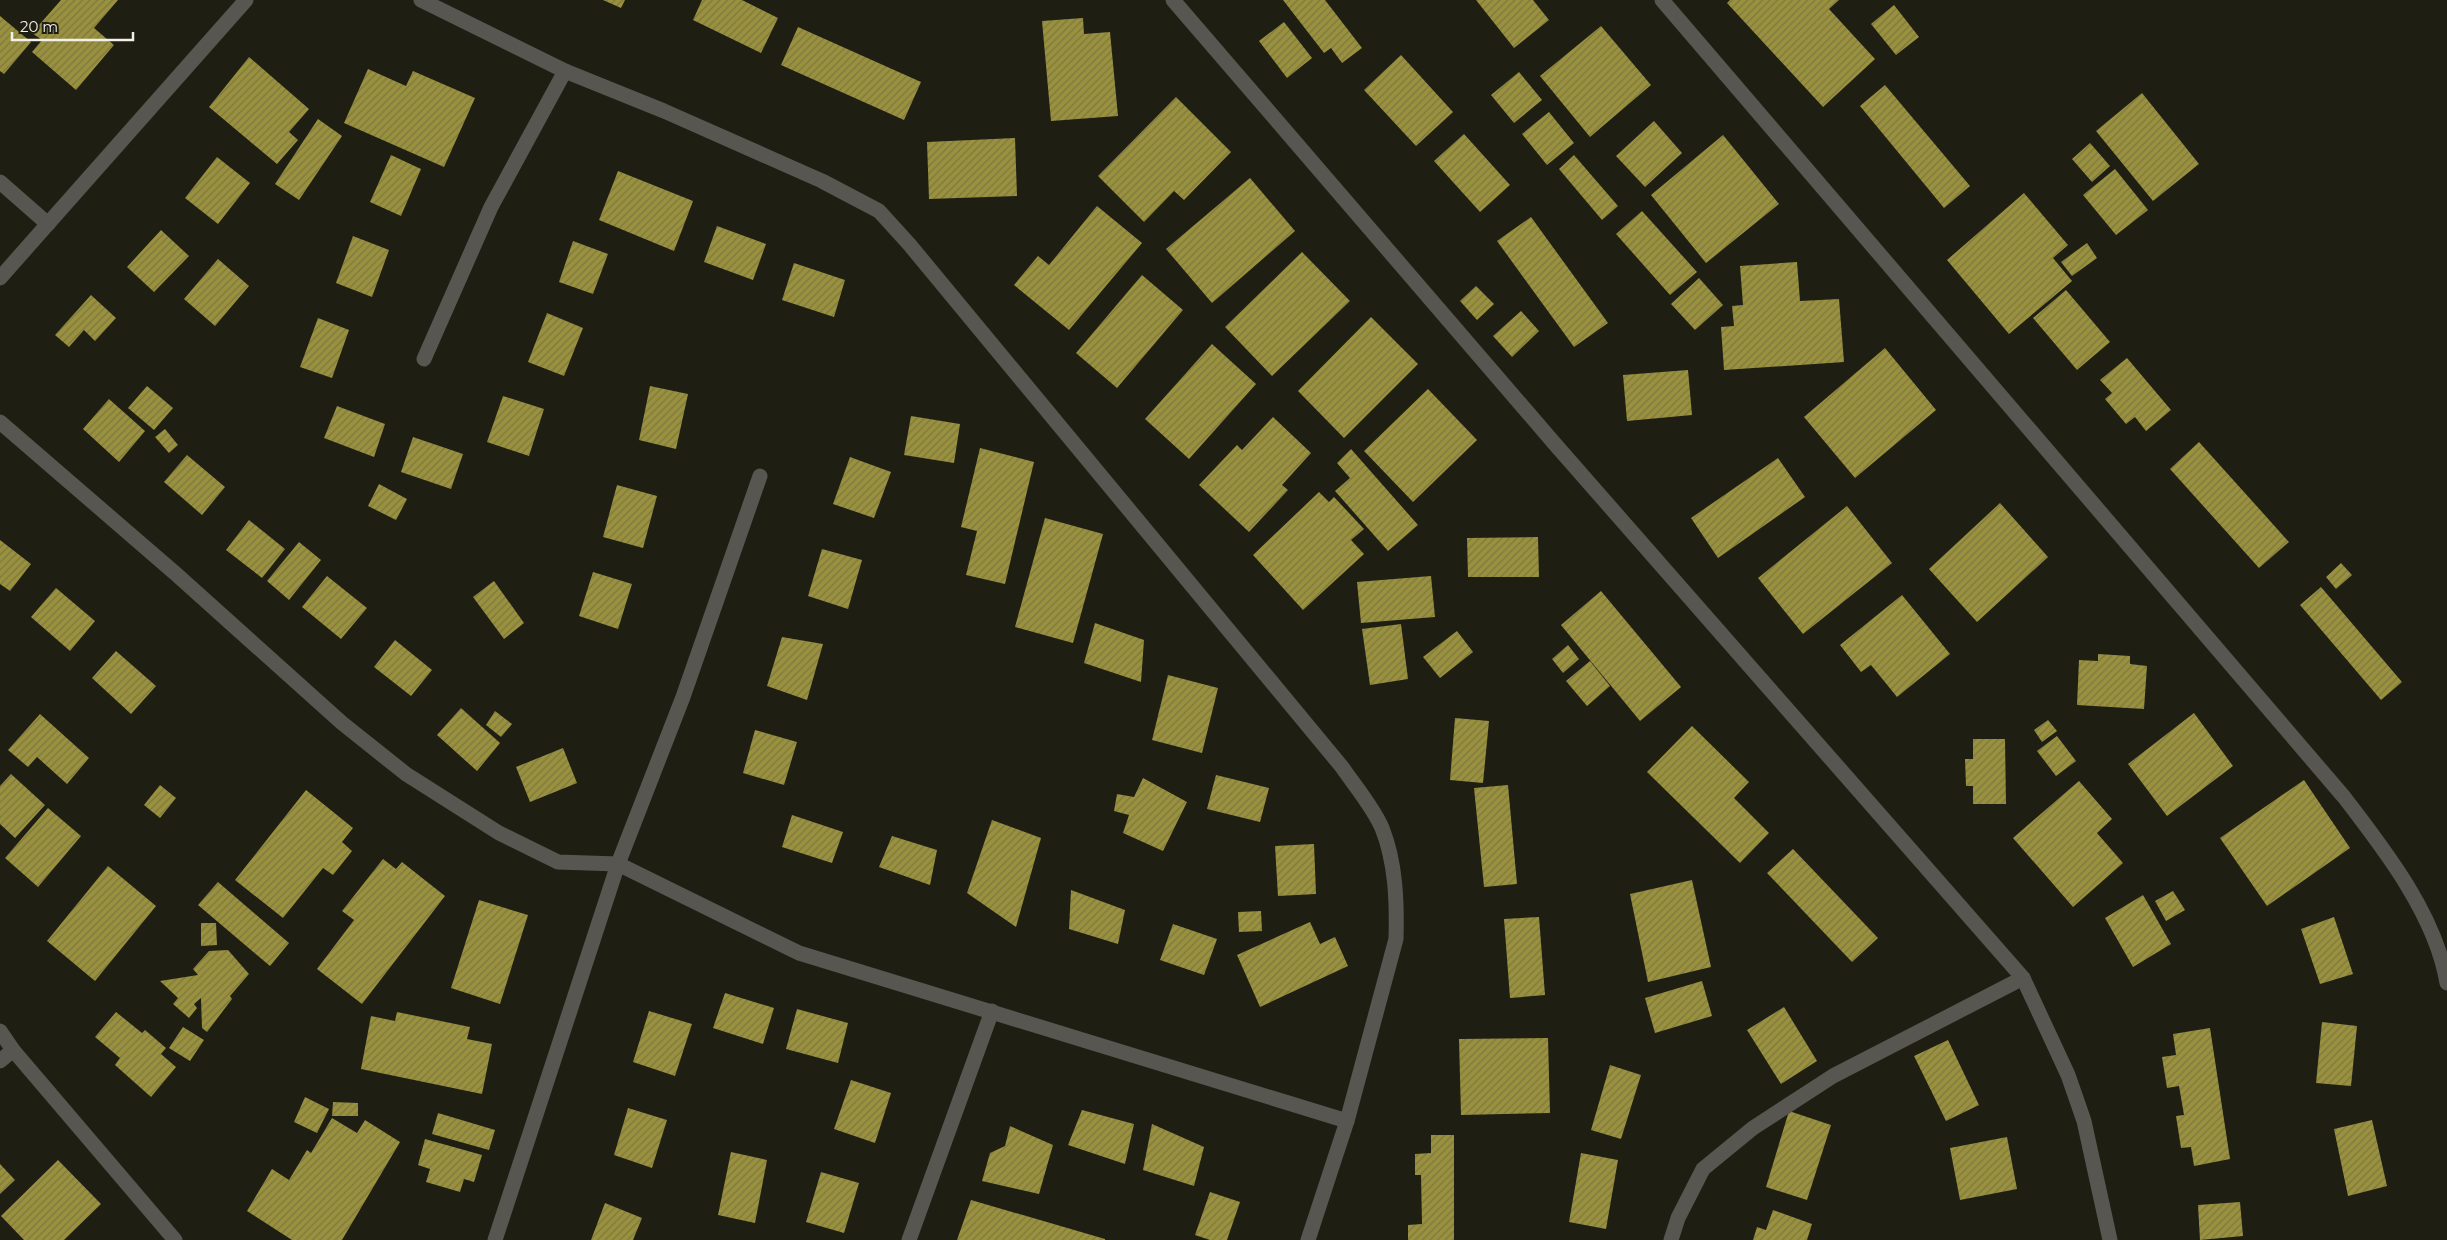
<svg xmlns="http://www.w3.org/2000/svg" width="2447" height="1240" viewBox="0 0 2447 1240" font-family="Montserrat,sans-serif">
	<defs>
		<pattern id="building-hatch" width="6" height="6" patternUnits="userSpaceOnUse" patternTransform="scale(1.25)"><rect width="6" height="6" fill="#99913e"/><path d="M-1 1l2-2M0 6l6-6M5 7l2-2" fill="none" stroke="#7d7741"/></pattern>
	</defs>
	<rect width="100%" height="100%" fill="#1e1e13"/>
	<g fill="url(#building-hatch)">
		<polygon points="61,0 118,0 94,28 114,45 76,90 32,52 42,40 32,33"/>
		<polygon points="603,0 625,0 621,8"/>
		<polygon points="702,0 742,0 778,18 761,53 693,20"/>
		<polygon points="1283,0 1325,0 1362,48 1342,63 1331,48 1324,53"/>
		<polygon points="1476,0 1533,0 1549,20 1514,48"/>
		<polygon points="1730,0 1839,0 1829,9 1875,59 1823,107 1727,3"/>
		<polygon points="1894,5 1919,37 1896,55 1871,24"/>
		<polygon points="0,16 31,42 4,74 0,71"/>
		<polygon points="1083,18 1084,34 1110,32 1118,116 1051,121 1042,21"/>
		<polygon points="1284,22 1312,58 1287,78 1259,41"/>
		<polygon points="1601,26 1651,85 1590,137 1540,76"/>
		<polygon points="798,27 921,82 904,120 781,65"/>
		<polygon points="1401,55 1453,112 1416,146 1364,90"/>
		<polygon points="249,57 309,109 289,132 298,140 277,164 209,107"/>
		<polygon points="368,69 406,86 413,71 475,98 444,167 344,123"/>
		<polygon points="1519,72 1542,100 1514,123 1491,95"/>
		<polygon points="1885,85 1970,186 1944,208 1860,106"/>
		<polygon points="2142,93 2199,164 2153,201 2096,131"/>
		<polygon points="1176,97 1231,152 1184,200 1174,191 1144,222 1098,176"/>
		<polygon points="1549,112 1574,143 1547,165 1522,134"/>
		<polygon points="318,119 342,136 299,200 275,184"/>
		<polygon points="1654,121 1682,153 1645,187 1616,156"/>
		<polygon points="1464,134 1510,185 1480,212 1434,161"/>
		<polygon points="1723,135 1779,204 1706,263 1651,195"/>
		<polygon points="1015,138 1017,196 929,199 927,142"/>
		<polygon points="2090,143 2110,166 2092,182 2072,159"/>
		<polygon points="391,155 421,169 401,216 370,202"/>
		<polygon points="1574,155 1618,206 1602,220 1559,169"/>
		<polygon points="217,157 250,183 218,224 185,198"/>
		<polygon points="2115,169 2148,210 2116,235 2083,195"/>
		<polygon points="618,171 693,201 674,251 599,220"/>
		<polygon points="1250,178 1295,231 1212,303 1166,249"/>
		<polygon points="2024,193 2068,245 2053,258 2072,281 2009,334 1947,260"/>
		<polygon points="1097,206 1142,243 1069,330 1014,285 1038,256 1049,265"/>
		<polygon points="1642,211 1697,272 1670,295 1616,234"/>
		<polygon points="1531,217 1608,323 1574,347 1497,241"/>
		<polygon points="717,226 766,244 753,280 704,262"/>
		<polygon points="161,230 189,256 154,292 127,267"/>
		<polygon points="353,236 389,250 372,297 336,283"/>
		<polygon points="573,241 608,254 593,294 559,282"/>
		<polygon points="2087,243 2097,258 2072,276 2061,262"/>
		<polygon points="1302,252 1350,301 1272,376 1225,327"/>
		<polygon points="218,259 249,286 215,326 184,299"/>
		<polygon points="1797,262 1800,301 1839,299 1844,362 1724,370 1721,327 1734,326 1732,306 1743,305 1740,266"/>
		<polygon points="794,263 845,280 834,317 782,300"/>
		<polygon points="1142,275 1183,310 1117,388 1076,353"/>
		<polygon points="1699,278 1723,305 1695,330 1671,304"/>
		<polygon points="1476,286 1494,304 1477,320 1460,301"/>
		<polygon points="2066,290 2110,342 2077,370 2033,318"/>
		<polygon points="91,295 116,318 95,341 84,330 69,347 55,335"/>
		<polygon points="1521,311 1539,331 1512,357 1493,336"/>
		<polygon points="547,313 583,328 564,376 528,362"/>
		<polygon points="1371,317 1418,364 1344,438 1298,391"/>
		<polygon points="318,318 349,330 332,378 300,367"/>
		<polygon points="1212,344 1256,384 1189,459 1145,419"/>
		<polygon points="1885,348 1936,410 1855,478 1804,417"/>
		<polygon points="2127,358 2171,410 2146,431 2135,417 2126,424 2105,399 2112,393 2100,380"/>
		<polygon points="1688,370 1692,415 1627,421 1623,375"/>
		<polygon points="147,386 173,408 154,430 128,408"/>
		<polygon points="650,386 688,394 676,449 639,440"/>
		<polygon points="1428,389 1477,440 1413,502 1364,451"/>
		<polygon points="503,396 544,409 529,456 487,442"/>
		<polygon points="109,399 145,431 119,462 83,429"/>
		<polygon points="337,406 385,424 374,457 324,438"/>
		<polygon points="911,416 960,424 954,463 904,455"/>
		<polygon points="1273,417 1311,453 1282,485 1288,490 1249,532 1199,485 1237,445 1242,450"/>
		<polygon points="165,429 178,445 169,453 155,437"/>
		<polygon points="413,437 463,454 451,489 401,472"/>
		<polygon points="2199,442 2289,542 2259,568 2170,469"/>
		<polygon points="980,448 1034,462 1005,584 966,575 977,531 961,527"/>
		<polygon points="1351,449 1418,525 1388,551 1335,491 1350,478 1337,463"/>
		<polygon points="187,455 225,487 202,515 164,482"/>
		<polygon points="850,457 891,472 874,518 833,504"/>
		<polygon points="1778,458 1805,497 1718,558 1691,518"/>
		<polygon points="379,484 407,499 396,520 368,506"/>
		<polygon points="617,485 657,496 643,548 603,537"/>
		<polygon points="1319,492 1329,502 1334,497 1364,529 1351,540 1364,554 1303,610 1253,555"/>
		<polygon points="2000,503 2048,557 1977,622 1929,569"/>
		<polygon points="1847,506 1892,563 1803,634 1758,578"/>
		<polygon points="1045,518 1103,534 1073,643 1015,627"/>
		<polygon points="249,520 285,549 262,578 226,550"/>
		<polygon points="1538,537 1539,577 1468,577 1467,538"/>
		<polygon points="0,540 31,564 10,591 0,584"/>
		<polygon points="299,542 321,560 289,600 267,581"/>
		<polygon points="822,549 862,560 848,609 808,596"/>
		<polygon points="2341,563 2352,575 2336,589 2326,577"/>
		<polygon points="593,572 632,584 618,629 579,616"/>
		<polygon points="327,576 367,608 341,639 302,607"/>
		<polygon points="1431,576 1435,617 1361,623 1357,582"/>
		<polygon points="494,581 524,623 504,639 473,597"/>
		<polygon points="2321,587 2402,682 2381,700 2300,605"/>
		<polygon points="56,588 95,621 70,651 31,617"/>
		<polygon points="1601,591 1681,687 1640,721 1561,625"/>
		<polygon points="1902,595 1950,654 1897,697 1871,665 1861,672 1840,645"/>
		<polygon points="1095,623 1144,640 1141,682 1084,663"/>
		<polygon points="1401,624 1408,679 1370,685 1362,629"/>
		<polygon points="1457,631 1473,652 1440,678 1423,657"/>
		<polygon points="782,637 823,644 807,700 767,686"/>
		<polygon points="395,640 432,670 411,696 374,667"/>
		<polygon points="1568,645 1579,659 1563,673 1552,659"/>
		<polygon points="116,651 156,686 131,714 92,678"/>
		<polygon points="2098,654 2130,656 2130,664 2147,666 2144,709 2077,705 2079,660 2098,661"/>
		<polygon points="1590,661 1610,686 1587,706 1566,681"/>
		<polygon points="1168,675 1218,688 1202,753 1152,740"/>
		<polygon points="461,708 500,743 477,771 437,735"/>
		<polygon points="495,711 512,724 501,737 486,725"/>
		<polygon points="2194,713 2233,766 2167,816 2128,764"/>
		<polygon points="40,714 89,758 67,784 37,757 28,767 8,750"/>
		<polygon points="1455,718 1489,721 1483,783 1450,780"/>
		<polygon points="2048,720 2057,731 2042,742 2034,730"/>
		<polygon points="1692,726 1749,782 1734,798 1769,833 1740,863 1647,772"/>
		<polygon points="755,730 797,742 784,785 743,773"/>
		<polygon points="2057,736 2076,761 2056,776 2037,751"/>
		<polygon points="1973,739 2005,739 2006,804 1973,804 1973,786 1966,786 1965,759 1973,759"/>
		<polygon points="563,748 577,783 530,802 516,767"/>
		<polygon points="11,774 45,805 15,838 0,824 0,786"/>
		<polygon points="1216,775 1269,788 1260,822 1207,809"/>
		<polygon points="1143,778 1187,802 1163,851 1123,833 1129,815 1114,811 1117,794 1134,797"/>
		<polygon points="2304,780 2350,848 2267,906 2220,838"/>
		<polygon points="2079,781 2112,819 2097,833 2123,863 2073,907 2013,838"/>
		<polygon points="160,785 176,798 160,818 144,805"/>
		<polygon points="1508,785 1517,884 1484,887 1474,788"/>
		<polygon points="306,790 353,828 342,842 352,851 333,875 323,868 283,918 235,880"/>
		<polygon points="48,808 81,836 38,887 5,858"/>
		<polygon points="792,815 843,832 832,863 782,847"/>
		<polygon points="992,820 1041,838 1016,927 967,893"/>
		<polygon points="892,836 937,850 930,885 879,867"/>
		<polygon points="1314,844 1316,894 1278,896 1275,846"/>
		<polygon points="1793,849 1878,938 1852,962 1767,873"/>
		<polygon points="383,859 396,869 402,862 445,896 362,1004 317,969 354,920 342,911"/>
		<polygon points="108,866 156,906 95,981 47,941"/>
		<polygon points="1692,880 1711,967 1648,982 1630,894"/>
		<polygon points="218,882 289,943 270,966 198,905"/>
		<polygon points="1071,890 1125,910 1118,944 1069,929"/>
		<polygon points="2173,891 2185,910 2166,921 2155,901"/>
		<polygon points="2143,895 2171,944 2133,967 2105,918"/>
		<polygon points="479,900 528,915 500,1004 451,988"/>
		<polygon points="1261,911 1262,931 1239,932 1238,912"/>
		<polygon points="1539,917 1545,995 1510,998 1504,919"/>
		<polygon points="2334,917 2353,974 2320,984 2301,929"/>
		<polygon points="1310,922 1320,944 1335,937 1348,966 1260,1007 1237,955"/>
		<polygon points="201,923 216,923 217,945 201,946"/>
		<polygon points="1173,924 1217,939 1204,975 1160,960"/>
		<polygon points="228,950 249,974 230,996 232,999 207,1032 202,1028 201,998 194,1004 197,1008 189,1018 173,1004 178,998 160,981 198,975 193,969 209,951"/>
		<polygon points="1702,981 1712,1016 1655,1033 1645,998"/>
		<polygon points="725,993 774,1008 763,1044 713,1028"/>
		<polygon points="1784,1007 1817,1061 1781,1084 1747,1030"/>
		<polygon points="797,1009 848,1023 838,1063 786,1049"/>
		<polygon points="649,1011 692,1024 675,1076 633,1062"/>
		<polygon points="116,1012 142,1033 145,1030 166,1048 161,1054 176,1067 151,1097 115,1065 120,1058 95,1037"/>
		<polygon points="397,1012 470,1027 467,1039 492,1044 482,1094 361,1069 371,1016 395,1021"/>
		<polygon points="2322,1022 2357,1026 2351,1086 2316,1083"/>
		<polygon points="183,1027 204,1040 190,1061 169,1048"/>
		<polygon points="2210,1028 2230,1159 2194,1166 2191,1147 2181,1148 2176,1116 2184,1115 2179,1086 2167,1088 2162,1057 2176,1055 2173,1034"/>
		<polygon points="1548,1038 1550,1113 1461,1115 1459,1039"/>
		<polygon points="1948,1040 1979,1105 1946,1121 1914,1056"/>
		<polygon points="1610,1065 1641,1075 1621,1139 1591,1130"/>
		<polygon points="851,1080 891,1093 875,1143 834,1129"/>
		<polygon points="305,1097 329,1109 317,1133 294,1122"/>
		<polygon points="333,1102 358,1103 358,1116 332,1116"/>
		<polygon points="628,1108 667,1120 652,1168 614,1155"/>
		<polygon points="1082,1110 1134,1124 1125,1164 1068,1145"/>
		<polygon points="1789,1111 1831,1125 1807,1200 1766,1187"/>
		<polygon points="438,1113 495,1130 489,1150 432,1134"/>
		<polygon points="332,1118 357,1133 365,1120 400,1142 342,1240 292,1240 247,1211 272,1169 289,1180 307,1150 311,1153"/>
		<polygon points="2372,1120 2387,1186 2348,1196 2334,1129"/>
		<polygon points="1152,1124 1204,1147 1194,1186 1143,1170"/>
		<polygon points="1010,1126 1053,1145 1039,1194 982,1181 990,1153 1005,1146"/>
		<polygon points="1431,1135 1454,1135 1454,1240 1408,1240 1408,1225 1422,1224 1421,1175 1415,1175 1415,1154 1431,1153"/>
		<polygon points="2007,1137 2017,1189 1960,1200 1950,1148"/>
		<polygon points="425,1139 482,1155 474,1182 464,1179 460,1192 426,1182 430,1169 418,1165"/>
		<polygon points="731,1152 767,1160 755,1223 718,1215"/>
		<polygon points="1581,1153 1618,1160 1606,1229 1569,1222"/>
		<polygon points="58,1160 101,1204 64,1240 24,1240 1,1216"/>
		<polygon points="0,1164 15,1180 0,1194"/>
		<polygon points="821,1172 859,1183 844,1233 806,1222"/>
		<polygon points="1210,1192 1240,1202 1227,1240 1210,1240 1195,1235"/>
		<polygon points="971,1200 1105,1239 1105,1240 957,1240"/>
		<polygon points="2240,1202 2243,1236 2200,1240 2198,1205"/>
		<polygon points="605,1203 642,1218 633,1240 591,1240"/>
		<polygon points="1773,1210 1812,1224 1807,1240 1753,1240 1757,1227 1766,1230"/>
	</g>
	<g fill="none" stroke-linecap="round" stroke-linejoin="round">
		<g stroke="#575651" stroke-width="15">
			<path d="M421 0 565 71 664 111 822 181 879 211 909 244 1342 767C1355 786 1373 807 1382 828 1396 863 1397 903 1396 939L1347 1121 1308 1240"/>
			<polyline points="1173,0 1554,443 2023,978 2068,1075 2084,1121 2110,1240"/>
			<path d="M1662 0 2344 797C2385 850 2436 916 2447 983"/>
			<polyline points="0,182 48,224"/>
			<polyline points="0,278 246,0"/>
			<polyline points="424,359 491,207 565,71"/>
			<polyline points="0,422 176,574 342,723 406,774 499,833 558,862 618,864 799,953 1347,1121"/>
			<polyline points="0,1031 13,1050 175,1240"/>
			<polyline points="0,1061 13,1050"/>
			<polyline points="495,1240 618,864 683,697 760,476"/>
			<polyline points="909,1240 992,1011"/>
			<polyline points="1671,1240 1678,1218 1703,1169 1753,1128 1833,1076 2023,978"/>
		</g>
	</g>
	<path d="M12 32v8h121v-8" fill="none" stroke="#f1f0e9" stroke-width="2.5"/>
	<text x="20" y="32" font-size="15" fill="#f1f0e9" stroke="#1e1e13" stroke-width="4" paint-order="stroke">20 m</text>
</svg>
